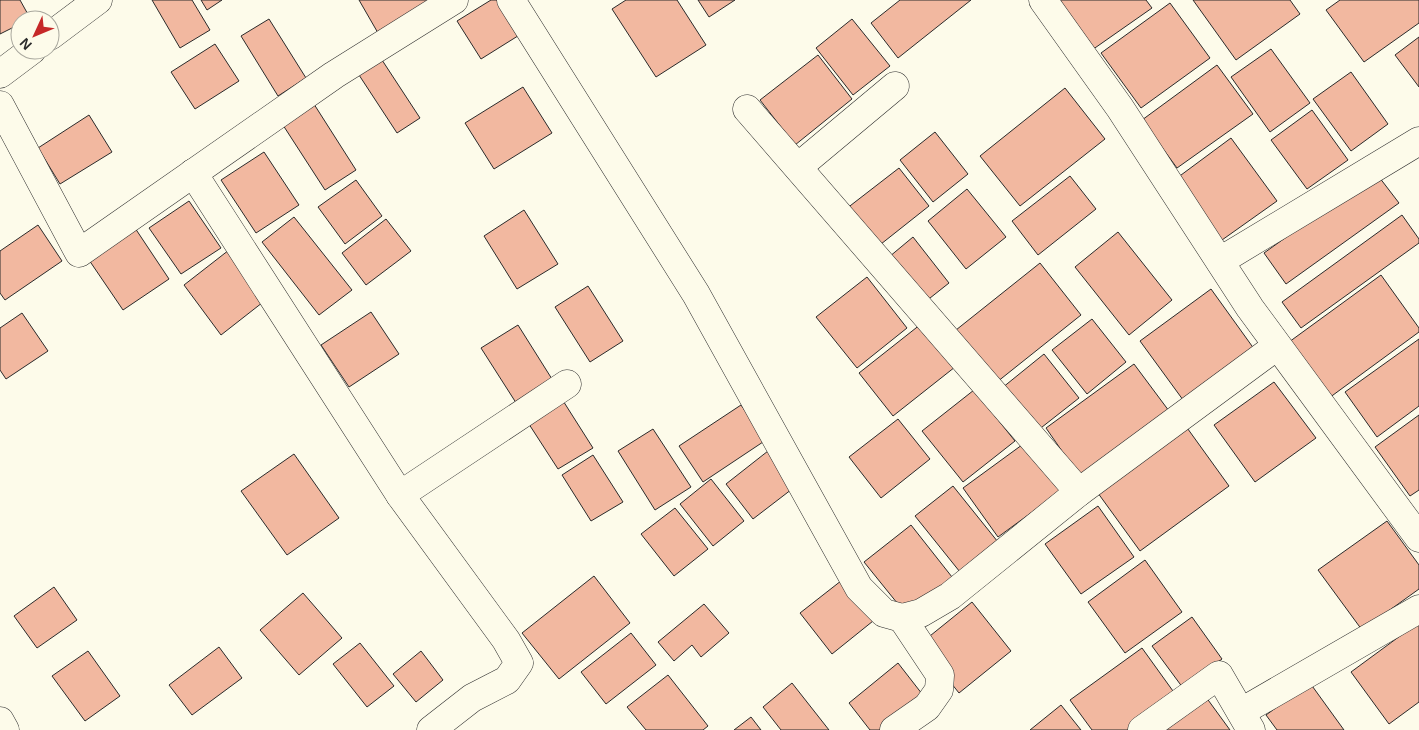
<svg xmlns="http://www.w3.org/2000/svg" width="1419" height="730" viewBox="0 0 1419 730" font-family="Helvetica,sans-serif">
	<rect width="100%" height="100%" fill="#fdfbea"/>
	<g fill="#f2b8a0" stroke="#2b2b2b">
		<polygon points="0,0 20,0 30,18 20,20 20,24 0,34"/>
		<polygon points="152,0 192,0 210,30 180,48"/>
		<polygon points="201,0 222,0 207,10"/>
		<polygon points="359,0 435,0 378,33"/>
		<polygon points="491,0 500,0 521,34 481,59 457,21"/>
		<polygon points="626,0 677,0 706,45 656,77 612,9"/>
		<polygon points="698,0 735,0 709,17"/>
		<polygon points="900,0 971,0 898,58 871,23"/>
		<polygon points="1056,0 1146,0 1152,8 1092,50"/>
		<polygon points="1193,0 1290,0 1300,14 1236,60"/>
		<polygon points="1340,0 1419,0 1419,23 1364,62 1326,10"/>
		<polygon points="1170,3 1210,58 1141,108 1101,53"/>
		<polygon points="269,19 306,78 278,96 241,36"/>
		<polygon points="852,19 890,66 853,95 816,48"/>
		<polygon points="1419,37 1419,87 1395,55"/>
		<polygon points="215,44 239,81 195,109 171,72"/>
		<polygon points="1271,49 1310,103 1270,132 1231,77"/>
		<polygon points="818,55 852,99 795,145 760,100"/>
		<polygon points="382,60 420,118 397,133 359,75"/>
		<polygon points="1217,65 1253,114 1177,168 1142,120"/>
		<polygon points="1351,72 1388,124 1351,151 1313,99"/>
		<polygon points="523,87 552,133 494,169 465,123"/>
		<polygon points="1065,88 1105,139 1020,206 980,156"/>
		<polygon points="312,101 356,170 325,190 281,122"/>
		<polygon points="1312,110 1348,160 1307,189 1271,140"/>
		<polygon points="89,115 112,152 60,184 38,148"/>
		<polygon points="935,132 968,174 933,202 900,160"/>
		<polygon points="1231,138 1277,201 1222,240 1177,178"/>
		<polygon points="264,152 299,205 256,233 221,180"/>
		<polygon points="899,168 929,206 876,248 846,209"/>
		<polygon points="1376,173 1399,203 1286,284 1264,253"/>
		<polygon points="1070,176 1096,209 1038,255 1012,221"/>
		<polygon points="356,180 382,216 345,244 318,207"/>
		<polygon points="967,189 1006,237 966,269 928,221"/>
		<polygon points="189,201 221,248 181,274 149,228"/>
		<polygon points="524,210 558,264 517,289 484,236"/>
		<polygon points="1402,215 1419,239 1419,243 1301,328 1282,302"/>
		<polygon points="294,217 352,290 319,315 262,242"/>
		<polygon points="386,219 411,251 366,285 342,253"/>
		<polygon points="38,225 62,261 5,300 0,293 0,251"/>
		<polygon points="135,228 169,279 123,310 89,260"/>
		<polygon points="1118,232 1172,300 1129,335 1075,267"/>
		<polygon points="913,237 949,283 925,302 889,257"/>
		<polygon points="229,250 267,299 221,335 184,285"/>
		<polygon points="1040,263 1081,315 997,382 956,330"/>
		<polygon points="1381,275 1419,328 1419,332 1329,398 1289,342"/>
		<polygon points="867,277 907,328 857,368 816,317"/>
		<polygon points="588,286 623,341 590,362 555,307"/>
		<polygon points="1211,289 1257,353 1186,404 1140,341"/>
		<polygon points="371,312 399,354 349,387 321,345"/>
		<polygon points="22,313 48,351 6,379 0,370 0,328"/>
		<polygon points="1092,319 1126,362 1087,394 1052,350"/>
		<polygon points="921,324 955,367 893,416 859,373"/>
		<polygon points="518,325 557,387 520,409 481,348"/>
		<polygon points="1419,339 1419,406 1377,437 1345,392"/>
		<polygon points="1044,354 1079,398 1037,431 1002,388"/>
		<polygon points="1134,364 1172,415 1082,480 1046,428"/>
		<polygon points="1274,382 1316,438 1255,482 1214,425"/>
		<polygon points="974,390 1015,441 963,482 922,431"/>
		<polygon points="560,396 593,448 558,469 525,418"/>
		<polygon points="741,405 766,440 703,482 679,446"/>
		<polygon points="1419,415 1419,490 1410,496 1375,447"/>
		<polygon points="898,419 930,459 881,498 849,457"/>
		<polygon points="1185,425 1229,486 1140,551 1095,489"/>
		<polygon points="653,429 691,487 655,510 618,451"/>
		<polygon points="1026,442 1061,491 998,537 963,488"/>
		<polygon points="768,451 796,486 753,519 726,484"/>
		<polygon points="294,454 339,518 287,555 241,491"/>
		<polygon points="593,455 623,502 591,521 562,475"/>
		<polygon points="711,479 744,521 713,546 680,504"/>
		<polygon points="953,486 1002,547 964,577 915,516"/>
		<polygon points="1098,506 1134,557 1081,594 1045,544"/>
		<polygon points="675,508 708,549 674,576 641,534"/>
		<polygon points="1387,521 1419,565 1419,589 1362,630 1318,570"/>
		<polygon points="911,525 952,577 906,614 864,562"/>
		<polygon points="1145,560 1182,612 1125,653 1088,602"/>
		<polygon points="594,576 630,623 559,679 522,633"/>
		<polygon points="846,577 878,617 832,654 800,613"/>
		<polygon points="54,587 77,620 37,648 14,616"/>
		<polygon points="303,593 342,638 299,675 260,630"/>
		<polygon points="972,602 1011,651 959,693 920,644"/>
		<polygon points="704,604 729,633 701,657 692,645 674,661 658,642"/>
		<polygon points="1192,617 1222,659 1183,688 1152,646"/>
		<polygon points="1419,622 1419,702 1389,724 1351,672"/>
		<polygon points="631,633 656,665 606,704 581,672"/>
		<polygon points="360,643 394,686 367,707 333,664"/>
		<polygon points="219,647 242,678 192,715 169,685"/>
		<polygon points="1142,648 1178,698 1134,730 1092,730 1070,700"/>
		<polygon points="88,651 120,696 85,721 52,676"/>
		<polygon points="421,651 443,680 416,702 393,674"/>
		<polygon points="898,663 926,699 887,730 870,730 849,703"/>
		<polygon points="668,675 708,726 703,730 646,730 627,707"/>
		<polygon points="792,683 829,730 781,730 763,707"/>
		<polygon points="1310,683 1344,730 1277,730 1266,715"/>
		<polygon points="1203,693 1230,730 1152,730"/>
		<polygon points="1061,705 1081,730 1030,730"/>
		<polygon points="751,717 761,730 734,730"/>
	</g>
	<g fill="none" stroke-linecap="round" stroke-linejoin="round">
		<g stroke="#2b2b2b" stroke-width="29">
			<g id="street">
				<polyline points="511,0 696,294 859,588 884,613 902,618 921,613 950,596 1079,492 1277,346"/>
				<polyline points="1043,0 1120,108 1250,308 1419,538"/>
				<polyline points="50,36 98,0"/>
				<polyline points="0,74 32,50"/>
				<polyline points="0,105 79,253 334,75 454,0"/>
				<polyline points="747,109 1079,492"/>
				<polyline points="798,167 895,86"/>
				<polyline points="193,173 400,495 506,640 519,663 507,680 472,698 431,730"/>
				<polyline points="1220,261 1419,141"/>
				<polyline points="400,495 567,384"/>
				<polyline points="1241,712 1419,609"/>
				<polyline points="0,721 5,730"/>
				<polyline points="894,730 927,707 939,690 940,675 902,618"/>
				<polyline points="1142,730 1219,675 1251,730"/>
			</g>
		</g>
		<use href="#street" stroke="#fdfbea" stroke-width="28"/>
	</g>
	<g transform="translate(35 35) rotate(226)"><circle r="24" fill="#fdfbea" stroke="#a9a89e"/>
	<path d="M0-4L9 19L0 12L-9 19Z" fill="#c62828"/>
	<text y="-8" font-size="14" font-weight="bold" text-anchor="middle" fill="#2b2b2b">N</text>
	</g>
</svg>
